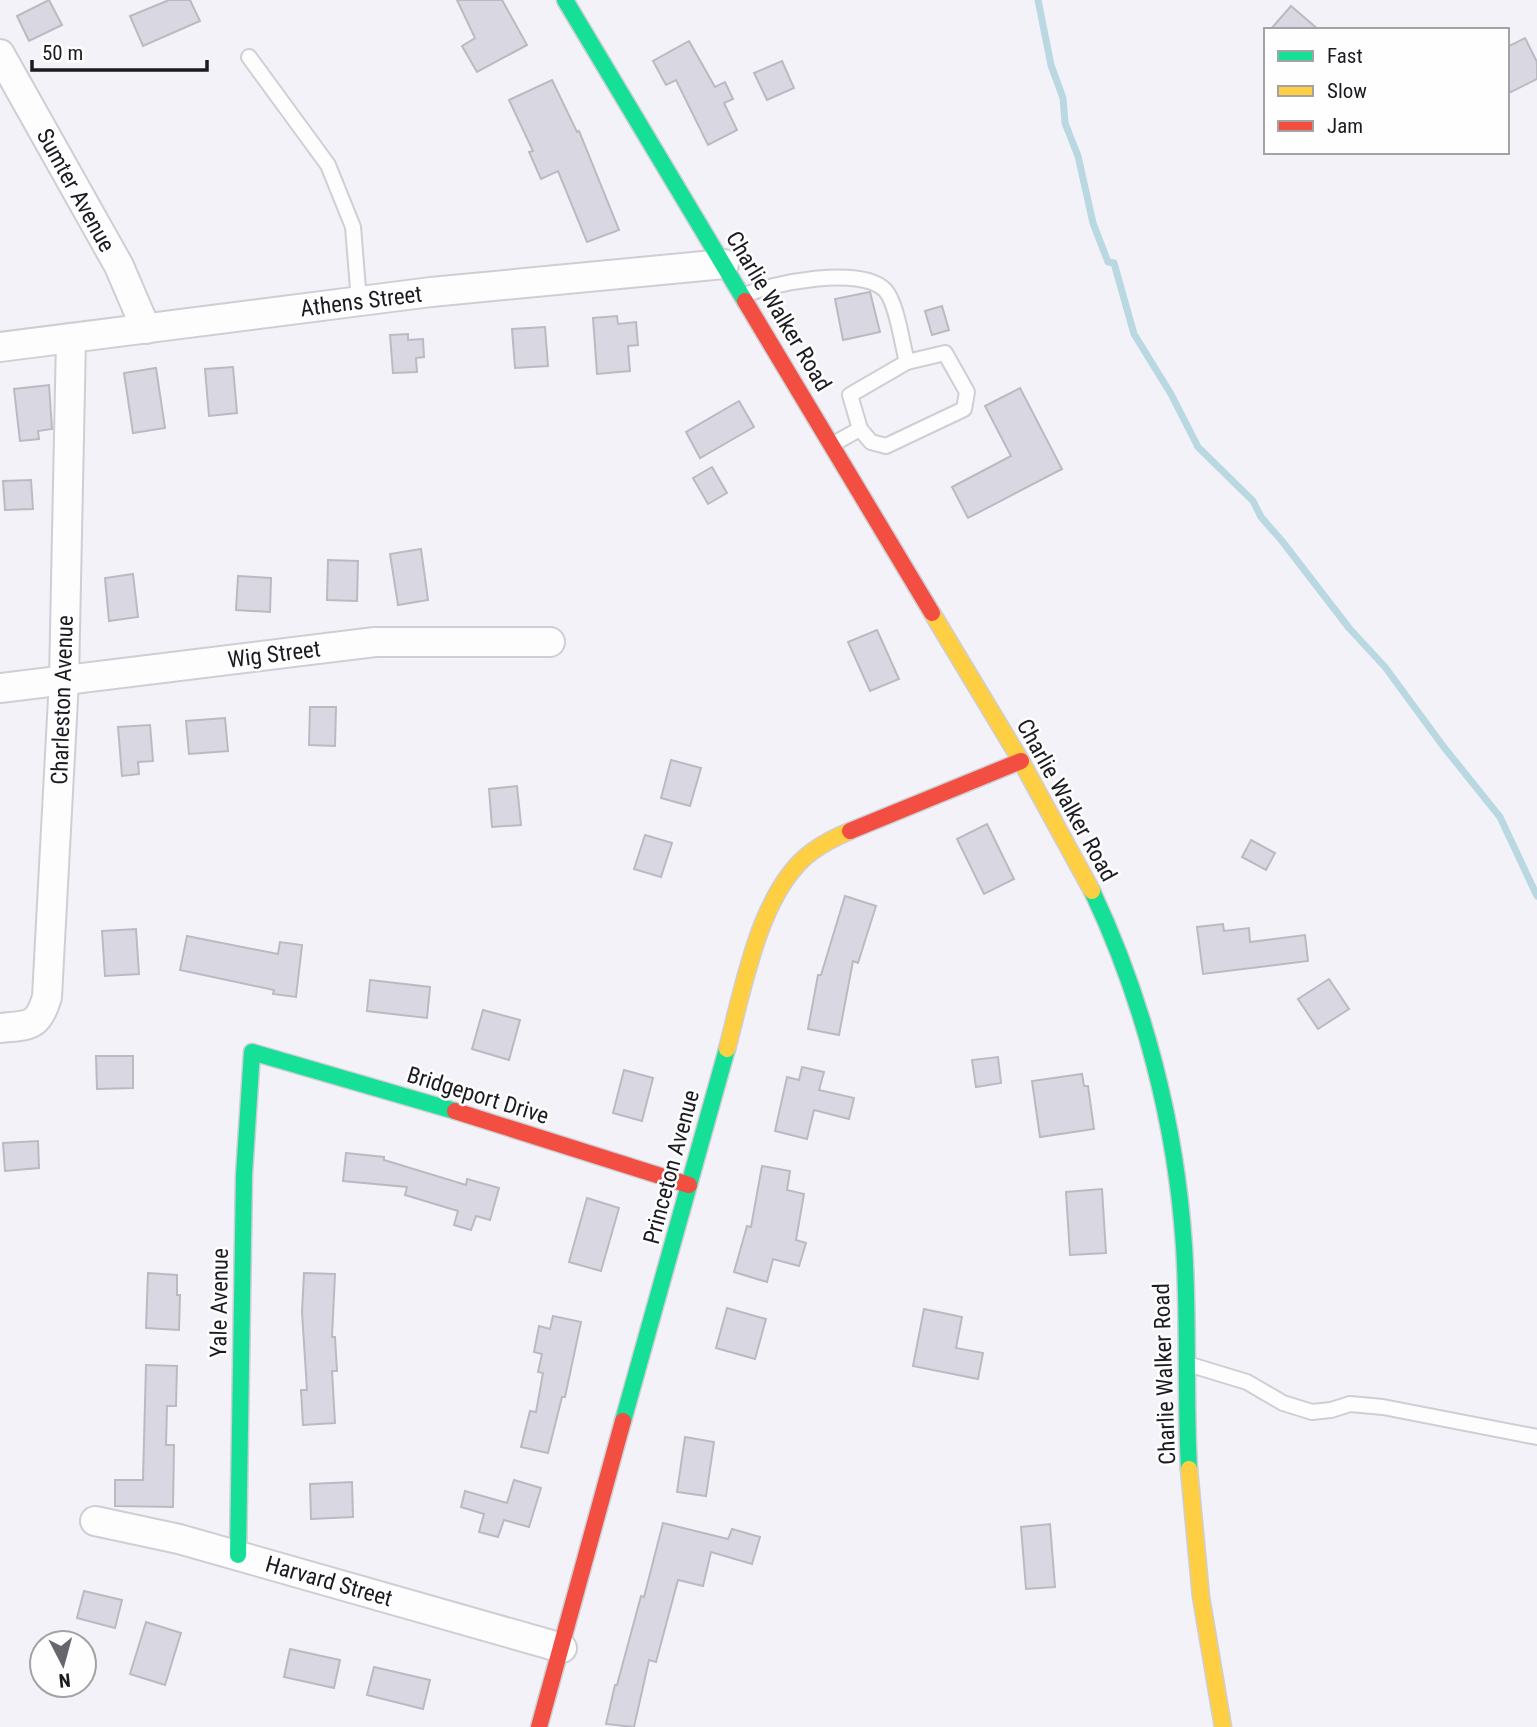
<svg xmlns="http://www.w3.org/2000/svg" width="1537" height="1727" viewBox="0 0 1537 1727" font-family="'Roboto Condensed',sans-serif">
	<rect width="100%" height="100%" fill="#f3f2f9"/>
	<g fill="none" stroke-linecap="round" stroke-linejoin="round">
		<polyline stroke="#b9d8e1" stroke-width="7" points="1038,0 1051,65 1063,98 1065,123 1078,156 1093,223 1108,262 1114,263 1134,334 1171,394 1198,447 1253,501 1261,517 1282,541 1349,628 1385,667 1443,746 1500,817 1537,896"/>
	</g>
	<g fill="#d9d8e2" stroke="#bbbac1" stroke-width="2">
		<polygon points="49,0 62,25 29,41 17,16"/>
		<polygon points="169,0 190,0 200,21 143,46 130,16"/>
		<polygon points="457,0 502,0 527,45 477,72 462,46 475,38"/>
		<polygon points="1291,6 1319,30 1270,30"/>
		<polygon points="1525,38 1537,62 1537,79 1507,94 1507,47"/>
		<polygon points="689,41 715,87 725,82 733,99 724,103 737,130 708,145 676,80 666,85 653,61"/>
		<polygon points="782,61 794,88 767,100 754,73"/>
		<polygon points="552,80 577,132 579,131 619,230 587,242 558,171 541,179 529,152 533,151 509,100"/>
		<polygon points="870,292 880,332 843,340 835,299"/>
		<polygon points="942,306 949,330 932,335 925,311"/>
		<polygon points="617,316 618,324 636,322 638,345 628,346 630,371 597,374 593,318"/>
		<polygon points="545,327 548,366 515,368 512,329"/>
		<polygon points="408,334 408,340 423,339 424,357 416,358 417,372 393,373 390,335"/>
		<polygon points="233,367 237,413 209,416 205,369"/>
		<polygon points="156,368 165,428 133,433 124,373"/>
		<polygon points="49,385 52,429 38,431 39,439 20,441 14,389"/>
		<polygon points="1020,388 1062,469 968,518 952,487 1011,456 985,406"/>
		<polygon points="739,401 754,427 700,458 686,432"/>
		<polygon points="712,467 727,493 708,504 693,478"/>
		<polygon points="31,480 33,509 5,510 3,481"/>
		<polygon points="421,549 428,600 398,605 390,554"/>
		<polygon points="328,560 358,561 357,601 327,600"/>
		<polygon points="133,574 138,617 109,621 105,578"/>
		<polygon points="238,576 271,578 270,612 236,610"/>
		<polygon points="877,630 899,679 870,691 848,642"/>
		<polygon points="310,707 336,707 335,746 309,745"/>
		<polygon points="225,718 228,751 189,754 186,721"/>
		<polygon points="150,725 153,761 138,762 139,774 122,776 118,727"/>
		<polygon points="671,760 701,768 690,806 661,798"/>
		<polygon points="517,786 521,825 492,827 489,789"/>
		<polygon points="987,824 1014,879 984,894 957,839"/>
		<polygon points="645,835 672,843 661,877 634,869"/>
		<polygon points="1251,840 1275,853 1266,870 1242,857"/>
		<polygon points="845,896 876,906 858,963 853,961 839,1035 808,1029 818,975 821,975"/>
		<polygon points="1223,924 1224,931 1249,928 1250,942 1305,935 1308,961 1203,974 1197,927"/>
		<polygon points="136,929 139,974 105,976 102,931"/>
		<polygon points="187,936 278,954 280,942 302,945 296,997 273,994 274,990 180,970"/>
		<polygon points="1329,979 1349,1009 1318,1029 1298,999"/>
		<polygon points="370,980 430,987 427,1018 367,1011"/>
		<polygon points="483,1010 520,1020 509,1060 472,1049"/>
		<polygon points="96,1056 133,1056 133,1088 97,1089"/>
		<polygon points="998,1057 1001,1083 976,1087 972,1060"/>
		<polygon points="802,1067 824,1072 819,1090 854,1098 849,1119 814,1110 807,1139 775,1131 787,1077 799,1080"/>
		<polygon points="624,1070 653,1078 642,1121 613,1113"/>
		<polygon points="1082,1074 1084,1086 1088,1086 1094,1129 1040,1137 1032,1081"/>
		<polygon points="38,1141 39,1168 5,1171 3,1143"/>
		<polygon points="346,1153 384,1157 384,1160 466,1185 467,1179 499,1188 490,1220 476,1216 471,1230 454,1225 458,1211 405,1195 407,1187 343,1181"/>
		<polygon points="762,1166 790,1171 787,1190 804,1194 796,1240 806,1243 799,1266 773,1259 767,1282 734,1272 747,1226 751,1227"/>
		<polygon points="1102,1189 1106,1253 1070,1255 1066,1192"/>
		<polygon points="587,1198 619,1208 601,1271 569,1262"/>
		<polygon points="148,1273 177,1275 177,1295 180,1295 179,1330 146,1328"/>
		<polygon points="304,1273 335,1274 332,1337 335,1337 337,1371 332,1371 335,1423 303,1425 301,1390 307,1390 302,1312"/>
		<polygon points="727,1308 766,1319 755,1359 716,1348"/>
		<polygon points="924,1309 962,1317 956,1348 983,1353 978,1379 913,1366"/>
		<polygon points="553,1316 581,1322 565,1397 562,1397 548,1453 521,1447 530,1411 536,1412 543,1373 538,1372 542,1354 534,1352 539,1326 550,1329"/>
		<polygon points="146,1365 177,1366 176,1406 167,1406 166,1445 174,1445 173,1507 115,1506 115,1480 143,1480"/>
		<polygon points="685,1437 714,1442 706,1496 677,1492"/>
		<polygon points="514,1480 541,1488 529,1527 504,1520 498,1537 479,1532 484,1514 461,1507 465,1491 507,1503"/>
		<polygon points="352,1482 353,1517 311,1519 310,1484"/>
		<polygon points="663,1523 728,1539 732,1529 760,1537 752,1564 711,1552 703,1586 678,1580 656,1662 649,1660 634,1727 606,1724 615,1685 617,1685 641,1596 644,1597"/>
		<polygon points="1050,1524 1055,1587 1026,1589 1021,1527"/>
		<polygon points="84,1591 122,1600 115,1628 77,1618"/>
		<polygon points="146,1622 181,1633 165,1685 130,1674"/>
		<polygon points="290,1649 340,1660 334,1688 284,1677"/>
		<polygon points="374,1667 430,1680 423,1709 367,1695"/>
	</g>
	<g fill="none" stroke-linecap="round" stroke-linejoin="round">
		<g stroke="#ceced4" stroke-width="18">
			<g id="lane">
				<polyline points="249,57 328,165 353,227 359,301"/>
				<path d="M743 296C771 283 861 265 885 290 897 303 902 344 907 362"/>
				<polyline points="833,444 860,429 871,442 886,446 964,409 967,392 945,353 907,362 850,395 860,429"/>
				<polyline points="1191,1365 1247,1382 1283,1403 1312,1412 1331,1410 1350,1404 1383,1407 1537,1437"/>
			</g>
		</g>
		<g stroke="#ceced4" stroke-width="32">
			<g id="street">
				<polyline points="0,54 119,266 146,329"/>
				<polyline points="0,347 431,292 724,264"/>
				<polyline points="0,688 375,642 550,642"/>
				<path d="M0 1028C29 1025 38 1028 47 997L64 680 71 338"/>
				<polyline points="95,1521 179,1539 562,1648"/>
			</g>
		</g>
		<g stroke="#ceced4" stroke-width="19">
			<g id="fast">
				<polyline points="565,0 745,301"/>
				<path d="M1092 891C1144 1001 1176 1125 1184 1246 1189 1320 1185 1395 1189 1469"/>
				<polyline points="623,1421 727,1049"/>
				<polyline points="238,1555 244,1175 252,1052 455,1111"/>
			</g>
		</g>
		<g stroke="#ceced4" stroke-width="19">
			<g id="slow">
				<polyline points="932,613 1021,761 1092,891"/>
				<path d="M727 1049C743 990 760 888 813 851 824 843 838 836 850 831"/>
				<polyline points="1189,1469 1201,1597 1223,1727"/>
			</g>
		</g>
		<g stroke="#ceced4" stroke-width="19">
			<g id="jam">
				<polyline points="745,301 932,613"/>
				<polyline points="850,831 1021,761"/>
				<polyline points="455,1111 689,1185"/>
				<polyline points="539,1727 623,1421"/>
			</g>
		</g>
		<use href="#lane" stroke="#fdfdfe" stroke-width="14"/>
		<use href="#street" stroke="#fdfdfe" stroke-width="28"/>
		<use href="#fast" stroke="#16e098" stroke-width="16"/>
		<use href="#slow" stroke="#ffcf43" stroke-width="16"/>
		<use href="#jam" stroke="#f24e42" stroke-width="16"/>
	</g>
	<g text-anchor="middle" stroke-width="5" stroke-linejoin="round" paint-order="stroke">
		<g font-size="23" fill="#1b1a21" stroke="#fefefe">
			<text transform="translate(76 190) rotate(61)" y="8">Sumter Avenue</text>
			<text transform="translate(361 301) rotate(-7)" y="8">Athens Street</text>
			<text transform="translate(779 311) rotate(59)" y="8">Charlie Walker Road</text>
			<text transform="translate(274 654) rotate(-7)" y="8">Wig Street</text>
			<text transform="translate(62 700) rotate(-88)" y="8">Charleston Avenue</text>
			<text transform="translate(1067 800) rotate(61)" y="8">Charlie Walker Road</text>
			<text transform="translate(478 1095) rotate(17)" y="8">Bridgeport Drive</text>
			<text transform="translate(671 1167) rotate(-75)" y="8">Princeton Avenue</text>
			<text transform="translate(219 1303) rotate(-89)" y="8">Yale Avenue</text>
			<text transform="translate(1164 1374) rotate(-92)" y="8">Charlie Walker Road</text>
			<text transform="translate(329 1581) rotate(16)" y="8">Harvard Street</text>
		</g>
	</g>
	<rect x="1264" y="28" width="245" height="126" fill="#fefefe" stroke="#a3a3a6" stroke-width="2"/>
	<rect x="1278" y="51" width="35" height="10" fill="#16e098" stroke="#a3a3a6" stroke-width="2"/>
	<text x="1327" y="63" font-size="21" fill="#1b1a21">Fast</text>
	<rect x="1278" y="86" width="35" height="10" fill="#ffcf43" stroke="#a3a3a6" stroke-width="2"/>
	<text x="1327" y="98" font-size="21" fill="#1b1a21">Slow</text>
	<rect x="1278" y="121" width="35" height="10" fill="#f24e42" stroke="#a3a3a6" stroke-width="2"/>
	<text x="1327" y="133" font-size="21" fill="#1b1a21">Jam</text>
	<g transform="translate(63 1664) rotate(174)"><circle r="33" fill="#fefefe" stroke="#a3a3a6" stroke-width="2"/>
	<path d="M0-5L12 26L0 18L-12 26Z" fill="#67666d"/>
	<text y="-10" font-size="19" font-weight="bold" text-anchor="middle" fill="#1b1a21">N</text>
	</g>
	<path d="M32 60v10h175v-10" fill="none" stroke="#1b1a21" stroke-width="3.5"/>
	<text x="42" y="60" font-size="21" fill="#1b1a21" stroke="#fefefe" stroke-width="5" paint-order="stroke">50 m</text>
</svg>
